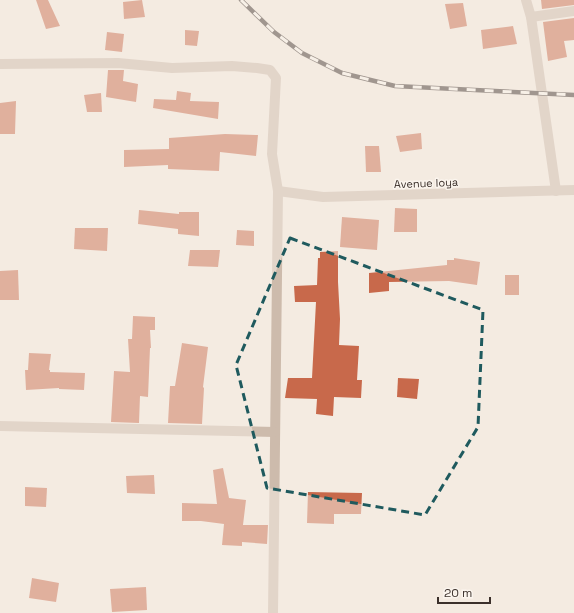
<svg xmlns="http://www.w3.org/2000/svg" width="574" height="613" viewBox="0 0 574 613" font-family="'Space Grotesk',sans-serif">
	<rect width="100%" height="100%" fill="#f4ebe1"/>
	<g fill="#c8694b">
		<polygon points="36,0 48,0 60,26 46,29"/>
		<polygon points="142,0 145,17 124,19 123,2"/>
		<polygon points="541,0 574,0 574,5 542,9"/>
		<polygon points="463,3 467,26 450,29 445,4"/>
		<polygon points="574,18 574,40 564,41 567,57 548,61 543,22"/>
		<polygon points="513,26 517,44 483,49 481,30"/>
		<polygon points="185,30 199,31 197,46 185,45"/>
		<polygon points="107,32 124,34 122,52 105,50"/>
		<polygon points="108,70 124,70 123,81 138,84 136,102 106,97"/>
		<polygon points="177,91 191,93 190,101 219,102 218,119 153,108 154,99 176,100"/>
		<polygon points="101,93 102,112 87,112 84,95"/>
		<polygon points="16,101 15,134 0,134 0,103"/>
		<polygon points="421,133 422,149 400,152 396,136"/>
		<polygon points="225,134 258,135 256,156 220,152 219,171 168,169 168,165 124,167 124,150 169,149 169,138"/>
		<polygon points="365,146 379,146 381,172 366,172"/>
		<polygon points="395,208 417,209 417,232 394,232"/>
		<polygon points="139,210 179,214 179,212 199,212 199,236 178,234 178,229 138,224"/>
		<polygon points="342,217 379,220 377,250 340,247"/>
		<polygon points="75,228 108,228 107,251 74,249"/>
		<polygon points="237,230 254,231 254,246 236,245"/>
		<polygon points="190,250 220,250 218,267 188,266"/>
		<polygon points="338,251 338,282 340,319 339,345 359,346 357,380 362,380 361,398 334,397 333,416 316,414 317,399 285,398 288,378 312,378 316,302 295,302 294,286 317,285 318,258 320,258 320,252"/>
		<polygon points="454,258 480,262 477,285 449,281 389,282 389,291 369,293 369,273 447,265 447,260 454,260"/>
		<polygon points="18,270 19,300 0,300 0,271"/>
		<rect x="505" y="275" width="14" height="20"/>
		<polygon points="133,316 155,317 155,330 150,330 151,348 150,348 148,397 140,396 139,423 111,422 114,371 130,372 128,339 132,339"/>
		<polygon points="182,343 208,347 203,387 204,388 202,424 168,423 170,386 175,386"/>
		<polygon points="29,353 51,354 49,370 50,370 50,372 85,373 84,390 59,389 59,388 26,390 25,370 28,370"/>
		<polygon points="398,378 419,379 417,399 397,397"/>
		<polygon points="223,468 229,498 246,500 243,525 268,525 267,544 242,542 242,546 222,545 224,524 201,521 182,521 182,503 217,504 213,470"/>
		<polygon points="154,475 155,494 127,493 126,476"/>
		<polygon points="25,487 47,488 46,507 25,506"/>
		<polygon points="308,492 362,493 361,514 334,514 334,524 307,523"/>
		<polygon points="32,578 59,583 56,602 29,598"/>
		<polygon points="146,587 147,610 112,612 110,589"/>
	</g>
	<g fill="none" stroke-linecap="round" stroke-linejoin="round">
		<g stroke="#cdbbac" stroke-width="10">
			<polyline points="526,0 531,17 556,191"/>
			<polyline points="531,17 574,11"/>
			<polyline points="0,64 118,63 172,68 232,66 257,68 270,70 276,78 272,154 278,191 273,613"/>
			<polyline points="278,191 323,197 574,190"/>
			<polyline points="0,426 275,432"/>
		</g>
		<g stroke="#3b302b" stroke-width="4.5">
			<polyline id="rail" points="241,0 274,32 302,53 342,73 395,86 574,95"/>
		</g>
		<use href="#rail" stroke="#fbf5ee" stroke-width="3" stroke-dasharray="9" stroke-linecap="butt"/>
	</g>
	<path d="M0 0H574V613H0ZM290 238 483 310 478 427 425 515 267 488 236 365Z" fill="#f4ebe1" fill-opacity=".55" fill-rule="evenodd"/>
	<path fill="none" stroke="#1f5a5e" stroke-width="3" stroke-dasharray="8 5" stroke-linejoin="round" d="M290 238 483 310 478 427 425 515 267 488 236 365Z"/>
	<g text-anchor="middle" stroke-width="3" stroke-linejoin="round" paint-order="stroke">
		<g font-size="11" fill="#3b302b" stroke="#fbf5ee">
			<text transform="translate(426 183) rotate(-2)" y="4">Avenue loya</text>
		</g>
	</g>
	<path d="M438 597v6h52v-6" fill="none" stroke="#3b302b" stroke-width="2"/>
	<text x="444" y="597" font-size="12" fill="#3b302b" stroke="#fbf5ee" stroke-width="3" paint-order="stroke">20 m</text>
</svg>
